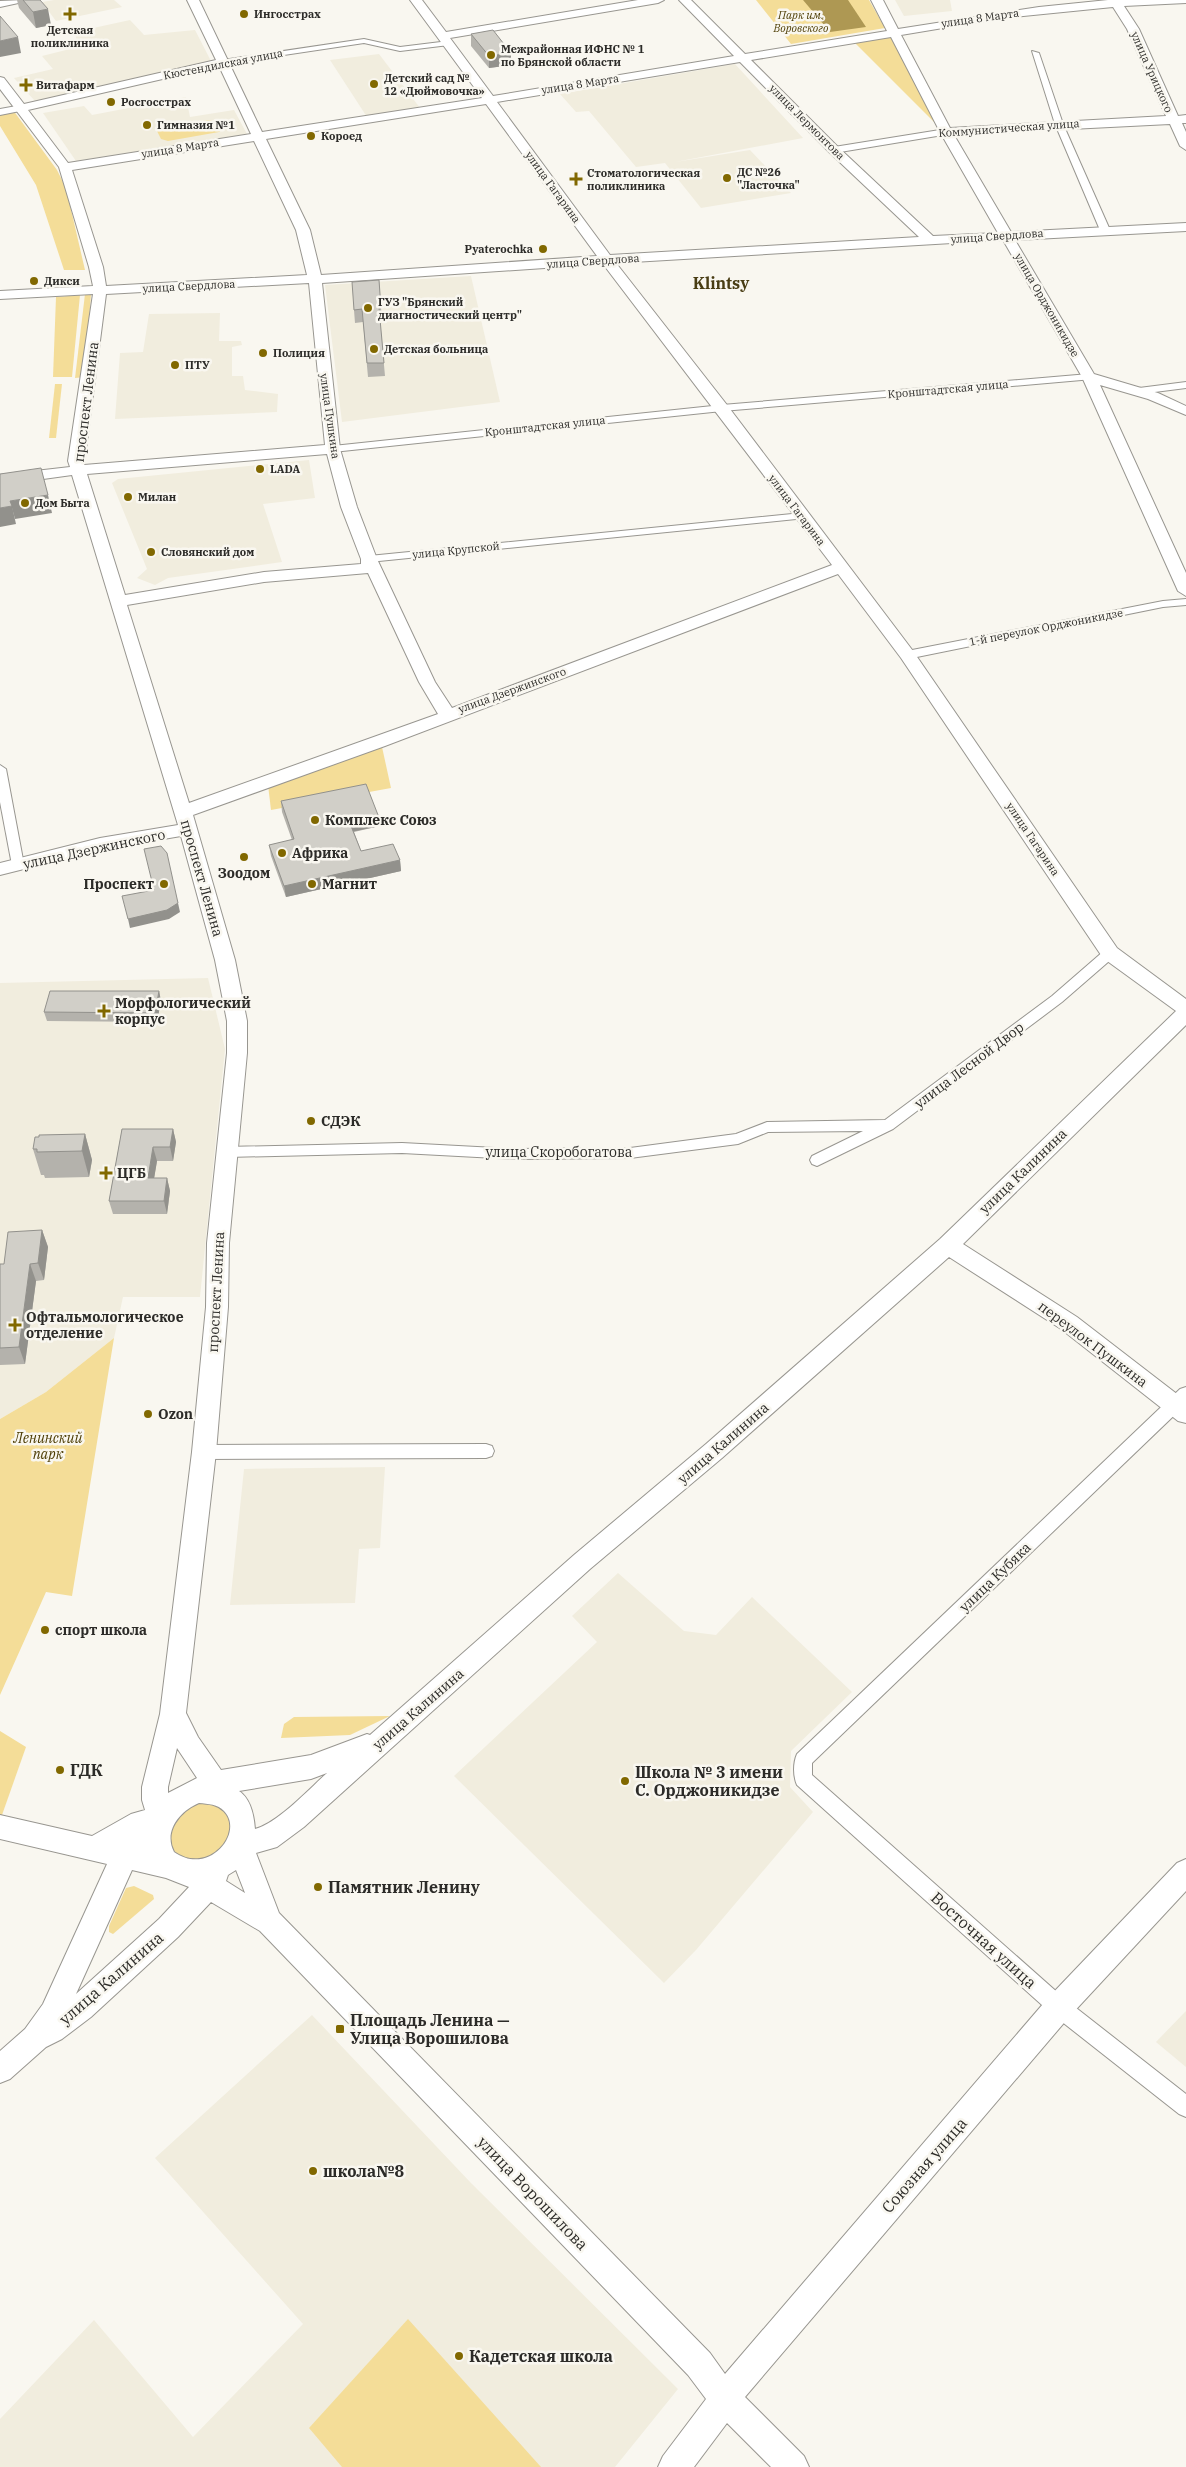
<svg xmlns="http://www.w3.org/2000/svg" width="1186" height="2467" viewBox="0 0 1186 2467" font-family="'IBM Plex Serif',serif">
	<rect width="100%" height="100%" fill="#f9f7f0"/>
	<g fill="#f1edde">
		<polygon points="54,0 114,0 122,7 56,21 42,2"/>
		<polygon points="895,0 950,0 952,11 904,16"/>
		<polygon points="130,20 144,35 195,30 213,65 35,101 14,78 53,69 42,56 78,47 75,32"/>
		<polygon points="379,54 420,108 367,117 330,60"/>
		<polygon points="735,64 803,138 675,162 750,150 791,193 701,208 665,163 636,167 589,111 576,112 560,94"/>
		<polygon points="186,97 190,117 234,110 247,134 76,161 43,113 84,106 92,115"/>
		<polygon points="471,276 500,402 342,422 325,285"/>
		<polygon points="220,313 219,341 241,341 242,345 232,347 232,376 243,376 245,390 278,394 277,412 115,419 120,353 143,352 149,314"/>
		<polygon points="309,460 315,498 263,504 282,562 168,578 155,585 137,578 147,569 112,483 118,479"/>
		<polygon points="208,978 225,1049 200,1297 123,1297 114,1338 46,1392 0,1419 0,983"/>
		<polygon points="385,1467 380,1548 359,1549 355,1603 230,1605 244,1469"/>
		<polygon points="618,1573 684,1631 716,1635 752,1597 852,1692 791,1751 790,1787 813,1812 696,1950 664,1983 454,1776 597,1642 572,1616"/>
		<polygon points="1186,2011 1186,2067 1156,2042"/>
		<polygon points="312,2015 471,2183 678,2389 615,2467 0,2467 0,2419 94,2320 193,2437 303,2324 155,2158"/>
	</g>
	<g fill="#f4dd98">
		<polygon points="756,0 869,0 885,28 791,44"/>
		<polygon points="890,36 936,124 854,42"/>
		<polygon points="13,110 57,170 66,188 85,270 64,270 36,185 0,126 0,114"/>
		<polygon points="209,120 216,122 221,130 219,132 168,141 161,139 157,131 163,127"/>
		<polygon points="85,294 91,294 85,377 75,378"/>
		<polygon points="80,295 72,377 53,377 56,297"/>
		<polygon points="55,384 62,384 56,438 49,438"/>
		<polygon points="382,747 391,788 271,810 268,785"/>
		<polygon points="114,1338 72,1596 46,1592 0,1695 0,1419 46,1392"/>
		<polygon points="390,1716 350,1735 281,1738 284,1724 294,1717"/>
		<polygon points="0,1731 26,1747 2,1815 0,1815"/>
		<path d="M216 1800 234 1820 221 1855 193 1863C172 1853 171 1851 168 1828L186 1804Z"/>
		<polygon points="134,1886 153,1895 154,1899 113,1934 109,1932 109,1926 126,1888"/>
		<polygon points="408,2319 541,2467 342,2467 309,2428"/>
	</g>
	<polygon fill="#ae9853" points="803,0 848,0 866,27 830,32"/>
	<g fill="none" stroke-linecap="round" stroke-linejoin="round">
		<g stroke="#989690" stroke-width="2">
			<g id="street">
				<polygon points="364,39 400,47 449,41 453,43 449,45 400,51 364,43 223,64 219,62 223,60"/>
				<polygon points="1032,51 1039,53 1063,124 1110,230 1108,232 1100,230 1055,124"/>
				<polygon points="22,105 25,106 25,110 0,115 0,109"/>
				<polygon points="946,129 950,132 949,134 834,153 830,150 834,147"/>
				<polygon points="1089,374 1094,377 1093,379 722,411 333,452 328,449 333,446 722,405"/>
				<polygon points="1186,382 1186,388 1139,394 1134,391 1139,388"/>
				<polygon points="802,513 806,514 806,518 369,562 363,559 369,556"/>
				<polygon points="1186,599 1186,605 1163,607 907,659 901,655 907,651 1163,601"/>
				<polygon points="0,765 6,769 24,865 18,869 12,865 0,802"/>
				<polygon points="1110,948 1115,950 1117,953 1115,956 1062,1002 893,1129 817,1166 812,1164 810,1160 812,1156 863,1131 768,1132 738,1144 630,1158 516,1159 402,1153 227,1157 222,1156 220,1152 222,1148 227,1147 402,1143 516,1149 630,1148 736,1134 767,1122 885,1120 1052,996 1105,950"/>
				<path d="M1186 1387V1404L812 1763V1775L1066 2000 1186 2094V2117L1179 2114 1052 2014 797 1785C793 1776 793 1763 797 1754L1180 1389Z"/>
				<polygon points="486,1444 492,1446 494,1451 492,1456 486,1458 204,1459 198,1457 196,1452 198,1447 204,1445"/>
			</g>
		</g>
		<g stroke="#989690" stroke-width="2">
			<g id="secondary">
				<polygon points="25,0 23,2 0,7 0,1"/>
				<path d="M187 0H199L262 132 482 98 410 0H422L446 32 638 0H664L658 3 450 38 493 96 734 56 679 0H691L745 54 887 31 871 0H883L898 29 1039 7 1108 0H1186V3L1124 6 1139 29 1178 116 1186 115V123H1182L1186 132V150L1180 146 1170 124 954 135 1011 232 1186 223V231L1015 240 1094 374 1158 393 1186 406V415L1148 399 1100 385 1186 573V596L1178 591 1082 377 1003 240 616 263 727 405 913 651 1117 948 1186 999V1025L963 1244 1077 1317 1186 1401V1423L1178 1421 1061 1329 949 1257 722 1458 590 1569 304 1827 277 1847 256 1853 279 1913 710 2353 725 2374 1049 1997 1177 1863 1186 1859V1891L1069 2017 745 2397 804 2456 809 2467H771L727 2423 694 2467H658L663 2456 706 2399 688 2375 260 1931 211 1902 178 1937 91 2017 62 2039 46 2047 10 2079 0 2083V2051L25 2029 43 2004 107 1864 0 1839V1815L92 1836 131 1814 145 1810 142 1800V1787L160 1714 192 1452 206 1307 207 1243 227 1053V1021L215 960 181 836 100 850 0 875V863L100 838 178 825 72 475 0 485V475L70 467 68 461 93 294 0 299V291L93 286 89 267 59 167 0 89V77L4 78 24 104 216 60ZM1113 7 1127 29 1166 116 950 128 901 35 1003 18ZM891 37 940 132 998 233 933 236 838 147 751 60ZM740 62 830 153 919 237 610 255 497 102ZM219 66 251 134 68 163 28 110ZM486 104 597 256 321 275 310 230 266 139ZM254 141 296 230 307 275 106 286 103 267 72 170ZM603 264 832 565 452 708 435 682 377 559 357 507 340 449 322 283ZM309 283 325 445 84 465 106 294ZM327 454 341 507 361 559V564L264 572 125 595 87 474ZM368 573 419 682 438 714 189 803 127 605 264 582ZM838 574 901 658 1103 958 1176 1011 940 1239 706 1444 574 1555 370 1735 367 1734 311 1755 221 1770 198 1737 186 1713 216 1452 228 1307 229 1243 247 1053V1021L235 960 193 815 385 746ZM177 1748 197 1778 168 1793V1787ZM327 1773C309 1789 278 1823 255 1829 254 1816 251 1799 239 1791L311 1779ZM199 1803C208 1804 218 1804 224 1811 245 1832 209 1877 174 1852 163 1831 180 1811 199 1803ZM132 1870 166 1878 189 1887 159 1919 76 1994ZM236 1870 245 1893 226 1881 228 1875Z"/>
			</g>
		</g>
		<use href="#street" fill="#fff" fill-rule="evenodd"/>
		<use href="#secondary" fill="#fff" fill-rule="evenodd"/>
	</g>
	<g fill="#b4b2ac">
		<polygon points="17,0 40,0 51,25 36,28 19,8"/>
		<polygon points="471,34 511,65 489,68 471,46"/>
		<polygon points="379,280 382,321 380,321 385,376 368,377 363,322 355,323 354,310"/>
		<polygon points="281,801 378,815 380,826 354,832 361,851 400,860 401,871 286,897 271,856 269,845 292,840 282,812"/>
		<polygon points="159,991 161,1001 157,1022 47,1021 44,1012"/>
		<polygon points="122,1129 173,1129 176,1142 173,1161 157,1161 154,1178 167,1178 170,1191 167,1214 113,1214 109,1201"/>
		<polygon points="85,1134 92,1160 89,1177 45,1178 44,1175 41,1175 33,1149"/>
		<polygon points="42,1230 48,1247 44,1280 36,1281 25,1364 0,1365 0,1264 4,1264"/>
	</g>
	<g fill="#92918c">
		<polygon points="48,9 51,25 36,28 33,12"/>
		<polygon points="18,37 21,53 0,57 0,41"/>
		<polygon points="511,53 511,65 489,68 489,56"/>
		<polygon points="48,495 52,513 15,519 10,501"/>
		<polygon points="12,506 16,524 0,527 0,508"/>
		<polygon points="378,815 380,826 351,832 349,821"/>
		<polygon points="400,860 401,871 286,897 284,886"/>
		<polygon points="178,903 180,912 169,919 130,928 128,919"/>
		<polygon points="159,991 161,1001 157,1022 155,1013"/>
		<polygon points="173,1129 176,1142 173,1161 170,1147"/>
		<polygon points="85,1134 92,1160 89,1177 82,1151"/>
		<polygon points="153,1147 157,1161 152,1191 148,1178"/>
		<polygon points="167,1178 170,1191 167,1214 164,1201"/>
		<polygon points="42,1230 48,1247 44,1280 38,1263"/>
		<polygon points="30,1264 36,1281 25,1364 19,1347"/>
	</g>
	<g fill="#d1cfc8" stroke="#92918c">
		<polygon points="23,0 40,0 48,9 33,12"/>
		<polygon points="0,16 18,37 0,41"/>
		<polygon points="493,30 511,53 489,56 471,34"/>
		<polygon points="379,280 381,308 379,308 384,363 367,363 362,309 354,310 352,282"/>
		<polygon points="41,468 48,495 10,501 12,506 0,508 0,474"/>
		<polygon points="366,784 378,815 349,821 361,851 393,844 400,860 284,886 269,845 294,839 281,801"/>
		<polygon points="161,846 167,853 178,903 167,910 128,919 122,896 154,890 144,849"/>
		<polygon points="50,991 159,991 155,1013 44,1012"/>
		<polygon points="122,1129 173,1129 170,1147 153,1147 148,1178 167,1178 164,1201 109,1201"/>
		<polygon points="85,1134 82,1151 37,1152 37,1149 33,1149 35,1137 39,1137 39,1135"/>
		<polygon points="42,1230 38,1263 30,1264 19,1347 0,1348 0,1264 4,1264 8,1232"/>
	</g>
	<g fill="#816800" stroke="#f9f7f0" stroke-width="2">
		<path d="M67.5 6.5h5v5h5v5h-5v5h-5v-5h-5v-5h5z"/>
		<circle cx="244" cy="14" r="5"/>
		<circle cx="491" cy="55" r="5"/>
		<circle cx="374" cy="84" r="5"/>
		<path d="M23.5 77.5h5v5h5v5h-5v5h-5v-5h-5v-5h5z"/>
		<circle cx="111" cy="102" r="5"/>
		<circle cx="147" cy="125" r="5"/>
		<circle cx="311" cy="136" r="5"/>
		<circle cx="727" cy="178" r="5"/>
		<path d="M573.5 171.5h5v5h5v5h-5v5h-5v-5h-5v-5h5z"/>
		<circle cx="543" cy="249" r="5"/>
		<circle cx="34" cy="281" r="5"/>
		<circle cx="368" cy="308" r="5"/>
		<circle cx="374" cy="349" r="5"/>
		<circle cx="263" cy="353" r="5"/>
		<circle cx="175" cy="365" r="5"/>
		<circle cx="260" cy="469" r="5"/>
		<circle cx="128" cy="497" r="5"/>
		<circle cx="25" cy="503" r="5"/>
		<circle cx="151" cy="552" r="5"/>
		<circle cx="315" cy="820" r="5"/>
		<circle cx="282" cy="853" r="5"/>
		<circle cx="244" cy="857" r="5"/>
		<circle cx="164" cy="884" r="5"/>
		<circle cx="312" cy="884" r="5"/>
		<path d="M101.5 1003.5h5v5h5v5h-5v5h-5v-5h-5v-5h5z"/>
		<circle cx="311" cy="1121" r="5"/>
		<path d="M103.5 1165.5h5v5h5v5h-5v5h-5v-5h-5v-5h5z"/>
		<path d="M12.5 1317.5h5v5h5v5h-5v5h-5v-5h-5v-5h5z"/>
		<circle cx="148" cy="1414" r="5"/>
		<circle cx="45" cy="1630" r="5"/>
		<circle cx="60" cy="1770" r="5"/>
		<circle cx="625" cy="1781" r="5"/>
		<circle cx="318" cy="1887" r="5"/>
		<rect x="335" y="2024" width="10" height="10" rx="2.5"/>
		<circle cx="313" cy="2171" r="5"/>
		<circle cx="459" cy="2356" r="5"/>
	</g>
	<g text-anchor="middle" stroke-width="5" stroke-linejoin="round" paint-order="stroke">
		<g font-size="11" font-weight="bold" fill="#2c2b28" stroke="#f9f7f0" text-anchor="start">
			<text x="254" y="18">Ингосстрах</text>
			<text x="70" y="34" text-anchor="middle">Детская<tspan x="70" dy="13">поликлиника</tspan></text>
			<text x="501" y="53">Межрайонная ИФНС № 1<tspan x="501" dy="13">по Брянской области</tspan></text>
			<text x="384" y="82">Детский сад №<tspan x="384" dy="13">12 «Дюймовочка»</tspan></text>
			<text x="36" y="89">Витафарм</text>
			<text x="121" y="106">Росгосстрах</text>
			<text x="157" y="129">Гимназия №1</text>
			<text x="321" y="140">Короед</text>
			<text x="737" y="176">ДС №26<tspan x="737" dy="13">"Ласточка"</tspan></text>
			<text x="587" y="177">Стоматологическая<tspan x="587" dy="13">поликлиника</tspan></text>
			<text x="533" y="253" text-anchor="end">Pyaterochka</text>
			<text x="44" y="285">Дикси</text>
			<text x="378" y="306">ГУЗ "Брянский<tspan x="378" dy="13">диагностический центр"</tspan></text>
			<text x="384" y="353">Детская больница</text>
			<text x="273" y="357">Полиция</text>
			<text x="185" y="369">ПТУ</text>
			<text x="270" y="473">LADA</text>
			<text x="138" y="501">Милан</text>
			<text x="35" y="507">Дом Быта</text>
			<text x="161" y="556">Словянский дом</text>
		</g>
		<g font-size="11" font-style="italic" fill="#4e3e05" stroke="#f9f7f0">
			<text x="801" y="19">Парк им.<tspan x="801" dy="13">Воровского</tspan></text>
		</g>
		<g font-size="11" fill="#2c2b28" stroke="#f9f7f0">
			<text transform="translate(980 18) rotate(-8)" y="4">улица 8 Марта</text>
			<text transform="translate(223 64) rotate(-11)" y="4">Кюстендилская улица</text>
			<text transform="translate(1152 72) rotate(66)" y="4">улица Урицкого</text>
			<text transform="translate(580 84) rotate(-9)" y="4">улица 8 Марта</text>
			<text transform="translate(807 122) rotate(45)" y="4">улица Лермонтова</text>
			<text transform="translate(1009 128) rotate(-4)" y="4">Коммунистическая улица</text>
			<text transform="translate(180 148) rotate(-9)" y="4">улица 8 Марта</text>
			<text transform="translate(553 187) rotate(54)" y="4">улица Гагарина</text>
			<text transform="translate(997 236) rotate(-4)" y="4">улица Свердлова</text>
			<text transform="translate(593 261) rotate(-4)" y="4">улица Свердлова</text>
			<text transform="translate(189 286) rotate(-3)" y="4">улица Свердлова</text>
			<text transform="translate(1047 305) rotate(60)" y="4">улица Орджоникидзе</text>
			<text transform="translate(948 389) rotate(-5)" y="4">Кронштадтская улица</text>
			<text transform="translate(330 416) rotate(82)" y="4">улица Пушкина</text>
			<text transform="translate(545 426) rotate(-6)" y="4">Кронштадтская улица</text>
			<text transform="translate(797 510) rotate(53)" y="4">улица Гагарина</text>
			<text transform="translate(456 550) rotate(-6)" y="4">улица Крупской</text>
			<text transform="translate(1046 627) rotate(-11)" y="4">1-й переулок Орджоникидзе</text>
			<text transform="translate(512 690) rotate(-20)" y="4">улица Дзержинского</text>
			<text transform="translate(1033 839) rotate(56)" y="4">улица Гагарина</text>
		</g>
		<g font-size="14" fill="#2c2b28" stroke="#f9f7f0">
			<text transform="translate(86 402) rotate(-83)" y="5">проспект Ленина</text>
			<text transform="translate(94 849) rotate(-12)" y="5">улица Дзержинского</text>
			<text transform="translate(202 878) rotate(74)" y="5">проспект Ленина</text>
			<text transform="translate(969 1065) rotate(-37)" y="5">улица Лесной Двор</text>
			<text x="559" y="1157">улица Скоробогатова</text>
			<text transform="translate(1023 1171) rotate(-44)" y="5">улица Калинина</text>
			<text transform="translate(216 1292) rotate(-87)" y="5">проспект Ленина</text>
			<text transform="translate(1093 1344) rotate(37)" y="5">переулок Пушкина</text>
			<text transform="translate(723 1443) rotate(-41)" y="5">улица Калинина</text>
			<text transform="translate(995 1577) rotate(-44)" y="5">улица Кубяка</text>
			<text transform="translate(418 1709) rotate(-41)" y="5">улица Калинина</text>
		</g>
		<g font-size="14" font-weight="bold" fill="#2c2b28" stroke="#f9f7f0" text-anchor="start">
			<text x="325" y="825">Комплекс Союз</text>
			<text x="292" y="858">Африка</text>
			<text x="244" y="878" text-anchor="middle">Зоодом</text>
			<text x="154" y="889" text-anchor="end">Проспект</text>
			<text x="322" y="889">Магнит</text>
			<text x="115" y="1008">Морфологический<tspan x="115" dy="16">корпус</tspan></text>
			<text x="321" y="1126">СДЭК</text>
			<text x="117" y="1178">ЦГБ</text>
			<text x="26" y="1322">Офтальмологическое<tspan x="26" dy="16">отделение</tspan></text>
			<text x="158" y="1419">Ozon</text>
			<text x="55" y="1635">спорт школа</text>
		</g>
		<g font-size="14" font-style="italic" fill="#4e3e05" stroke="#f9f7f0">
			<text x="48" y="1443">Ленинский<tspan x="48" dy="16">парк</tspan></text>
		</g>
		<g font-size="16" font-weight="bold" fill="#493d14" stroke="#f9f7f0">
			<text x="721" y="289">Klintsy</text>
		</g>
		<g font-size="16" font-weight="bold" fill="#2c2b28" stroke="#f9f7f0" text-anchor="start">
			<text x="70" y="1776">ГДК</text>
			<text x="635" y="1778">Школа № 3 имени<tspan x="635" dy="18">С. Орджоникидзе</tspan></text>
			<text x="328" y="1893">Памятник Ленину</text>
			<text x="350" y="2026">Площадь Ленина —<tspan x="350" dy="18">Улица Ворошилова</tspan></text>
			<text x="323" y="2177">школа№8</text>
			<text x="469" y="2362">Кадетская школа</text>
		</g>
		<g font-size="16" fill="#2c2b28" stroke="#f9f7f0">
			<text transform="translate(984 1940) rotate(42)" y="6">Восточная улица</text>
			<text transform="translate(111 1978) rotate(-41)" y="6">улица Калинина</text>
			<text transform="translate(924 2165) rotate(-49)" y="6">Союзная улица</text>
			<text transform="translate(533 2193) rotate(46)" y="6">улица Ворошилова</text>
		</g>
	</g>
</svg>
